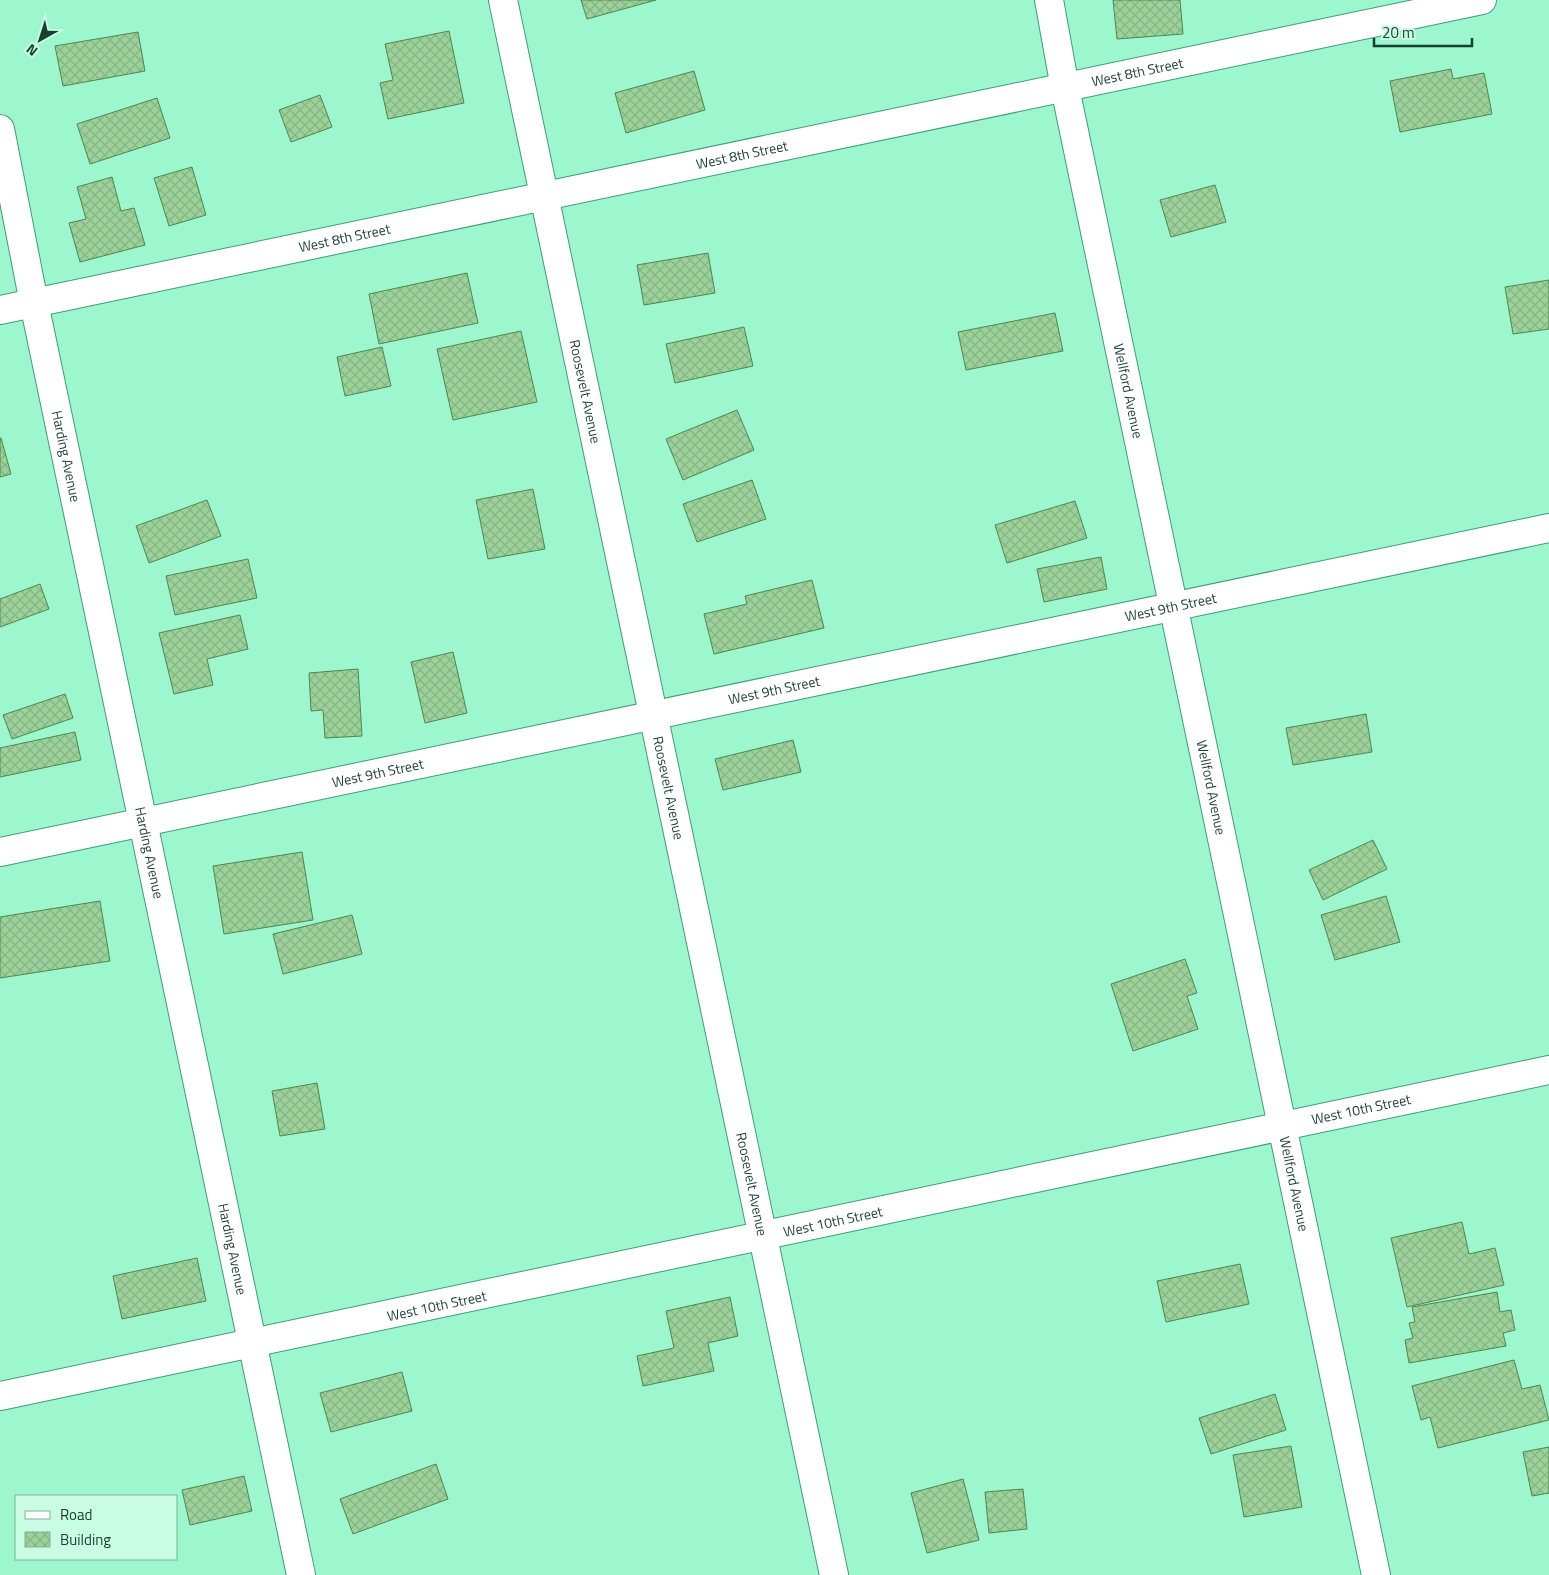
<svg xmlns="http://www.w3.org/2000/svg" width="1549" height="1575" viewBox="0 0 1549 1575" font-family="'Titillium Web',sans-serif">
	<defs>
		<pattern id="building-cross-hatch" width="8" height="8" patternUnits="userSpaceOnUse" patternTransform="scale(1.25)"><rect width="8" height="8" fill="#9cd19a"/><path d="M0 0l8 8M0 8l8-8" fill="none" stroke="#86b485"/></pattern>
	</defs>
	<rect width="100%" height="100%" fill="#9cf7ce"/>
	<g fill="url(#building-cross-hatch)" stroke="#4e864e">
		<polygon points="581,0 656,0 587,19"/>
		<polygon points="1113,0 1180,0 1183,34 1117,39"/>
		<polygon points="449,31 464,103 388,119 380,83 393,80 385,44"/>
		<polygon points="138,32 145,71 63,86 55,46"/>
		<polygon points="1451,69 1453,79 1484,73 1492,114 1400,132 1390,81"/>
		<polygon points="694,71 705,110 626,133 615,93"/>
		<polygon points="320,95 332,127 291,142 279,110"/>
		<polygon points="157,98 170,138 90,164 77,124"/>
		<polygon points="192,167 206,215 169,226 154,178"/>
		<polygon points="112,177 121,211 134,208 145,245 80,262 69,223 86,219 77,187"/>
		<polygon points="1215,185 1226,222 1171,237 1160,200"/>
		<polygon points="708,253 715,293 644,305 637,265"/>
		<polygon points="467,273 478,323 379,344 369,294"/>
		<polygon points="1549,280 1549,329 1513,334 1505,287"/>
		<polygon points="1055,313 1063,351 966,370 958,332"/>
		<polygon points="744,327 753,366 675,383 666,344"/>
		<polygon points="521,331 537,402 453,420 437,349"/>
		<polygon points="382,347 391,386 345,396 337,357"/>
		<polygon points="737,410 754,450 683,480 666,439"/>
		<polygon points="0,438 1,438 11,474 0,477"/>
		<polygon points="752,480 766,519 697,542 683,504"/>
		<polygon points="533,489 545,549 488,559 476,500"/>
		<polygon points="207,500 221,536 149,563 136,526"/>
		<polygon points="1075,501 1087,538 1007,563 995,525"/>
		<polygon points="1101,557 1107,589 1044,602 1037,569"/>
		<polygon points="248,559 257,598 175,615 166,576"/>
		<polygon points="812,580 824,628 714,654 704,614 747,604 745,596"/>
		<polygon points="40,584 49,609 0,627 0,599"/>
		<polygon points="240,615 248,649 207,659 213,685 174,694 159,633"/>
		<polygon points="453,652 467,713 425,723 411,662"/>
		<polygon points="358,669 362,736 325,738 323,710 311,711 309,673"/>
		<polygon points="65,694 73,718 12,739 3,715"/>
		<polygon points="1366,714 1372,752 1293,765 1286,728"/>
		<polygon points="75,732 81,760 0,777 0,748"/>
		<polygon points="793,740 801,772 723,790 715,759"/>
		<polygon points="1373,840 1387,869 1323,900 1309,870"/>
		<polygon points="302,852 313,920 224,934 213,866"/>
		<polygon points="1386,896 1400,942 1335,960 1321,915"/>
		<polygon points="100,901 110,961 0,978 0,917"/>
		<polygon points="352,915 362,954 283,974 273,934"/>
		<polygon points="1185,959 1197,993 1187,996 1198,1029 1133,1051 1111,984"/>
		<polygon points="317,1083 325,1129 280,1136 272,1091"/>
		<polygon points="1462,1222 1469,1254 1495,1248 1504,1285 1407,1307 1391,1238"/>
		<polygon points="197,1258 206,1301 122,1319 113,1276"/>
		<polygon points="1240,1264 1249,1304 1166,1322 1157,1281"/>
		<polygon points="1497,1292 1500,1312 1511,1310 1515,1330 1503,1333 1506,1346 1409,1363 1405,1340 1413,1338 1409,1323 1415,1322 1412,1307"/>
		<polygon points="730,1297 738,1336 708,1343 714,1371 643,1386 637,1356 674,1348 666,1311"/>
		<polygon points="1514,1360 1522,1389 1540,1385 1549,1420 1438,1448 1430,1417 1421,1420 1412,1386"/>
		<polygon points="402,1372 412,1411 331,1432 320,1393"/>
		<polygon points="1275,1394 1286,1430 1211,1454 1199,1418"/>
		<polygon points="1291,1446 1302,1507 1244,1517 1233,1455"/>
		<polygon points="1549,1447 1549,1493 1532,1496 1523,1452"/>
		<polygon points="436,1464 448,1499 353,1534 340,1499"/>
		<polygon points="244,1476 252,1511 190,1525 182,1490"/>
		<polygon points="963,1479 979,1540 927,1553 911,1493"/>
		<polygon points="1023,1489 1027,1529 989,1533 985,1492"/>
	</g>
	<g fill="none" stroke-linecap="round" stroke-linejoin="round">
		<g stroke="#409c78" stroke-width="30">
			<g id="minor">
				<path id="s1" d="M503 0 834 1575"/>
				<path id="s2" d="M1049 0 1065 88 1376 1575"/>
				<path id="s3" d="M0 129 34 303 301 1575"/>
				<path id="s4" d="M0 310 1482 0"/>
				<path id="s5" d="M0 852 1549 528"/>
				<path id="s6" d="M0 1396C517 1292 1032 1177 1549 1070"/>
			</g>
		</g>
		<use href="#minor" stroke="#fff" stroke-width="28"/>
	</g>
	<g text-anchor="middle" stroke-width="5" stroke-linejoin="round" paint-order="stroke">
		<g font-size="14" fill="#193f30" stroke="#c8fce3">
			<text dy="5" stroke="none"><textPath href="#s4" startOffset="1162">West 8th Street</textPath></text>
			<text dy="5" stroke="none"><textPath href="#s4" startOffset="758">West 8th Street</textPath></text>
			<text dy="5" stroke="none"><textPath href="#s4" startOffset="352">West 8th Street</textPath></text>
			<text dy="5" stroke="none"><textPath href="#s1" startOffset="400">Roosevelt Avenue</textPath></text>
			<text dy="5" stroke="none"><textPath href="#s2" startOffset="399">Wellford Avenue</textPath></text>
			<text dy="5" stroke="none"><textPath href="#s3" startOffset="334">Harding Avenue</textPath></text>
			<text dy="5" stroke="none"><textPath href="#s5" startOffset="1196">West 9th Street</textPath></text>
			<text dy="5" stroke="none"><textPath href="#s5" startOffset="791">West 9th Street</textPath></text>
			<text dy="5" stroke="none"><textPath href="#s5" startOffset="386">West 9th Street</textPath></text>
			<text dy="5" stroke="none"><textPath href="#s1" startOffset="805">Roosevelt Avenue</textPath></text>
			<text dy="5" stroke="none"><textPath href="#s2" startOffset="804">Wellford Avenue</textPath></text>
			<text dy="5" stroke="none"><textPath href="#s3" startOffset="739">Harding Avenue</textPath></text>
			<text dy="5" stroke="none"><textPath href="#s6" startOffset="1391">West 10th Street</textPath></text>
			<text dy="5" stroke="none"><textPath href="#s1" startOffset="1210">Roosevelt Avenue</textPath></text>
			<text dy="5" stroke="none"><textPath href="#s2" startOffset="1209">Wellford Avenue</textPath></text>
			<text dy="5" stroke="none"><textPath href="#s6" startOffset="851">West 10th Street</textPath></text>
			<text dy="5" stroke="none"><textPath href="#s3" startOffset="1144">Harding Avenue</textPath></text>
			<text dy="5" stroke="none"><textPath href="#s6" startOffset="446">West 10th Street</textPath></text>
		</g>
	</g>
	<rect x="15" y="1495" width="162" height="65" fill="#c8fce3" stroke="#82b09b"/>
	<rect x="25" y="1511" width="25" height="8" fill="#ffffff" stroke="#82b09b"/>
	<text x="60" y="1520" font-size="15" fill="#193f30">Road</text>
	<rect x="25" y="1532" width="25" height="15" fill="url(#building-cross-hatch)" stroke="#82b09b"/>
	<text x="60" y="1545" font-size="15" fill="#193f30">Building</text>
	<g transform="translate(40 40) rotate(219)" stroke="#c8fce3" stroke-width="4" paint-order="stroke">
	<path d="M0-4L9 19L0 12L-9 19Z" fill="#193f30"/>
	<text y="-8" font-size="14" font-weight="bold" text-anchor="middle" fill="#193f30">N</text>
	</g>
	<path d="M1374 38v8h98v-8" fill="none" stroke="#193f30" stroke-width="2.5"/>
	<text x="1382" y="38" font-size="15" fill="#193f30" stroke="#c8fce3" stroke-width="4" paint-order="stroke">20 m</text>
</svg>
